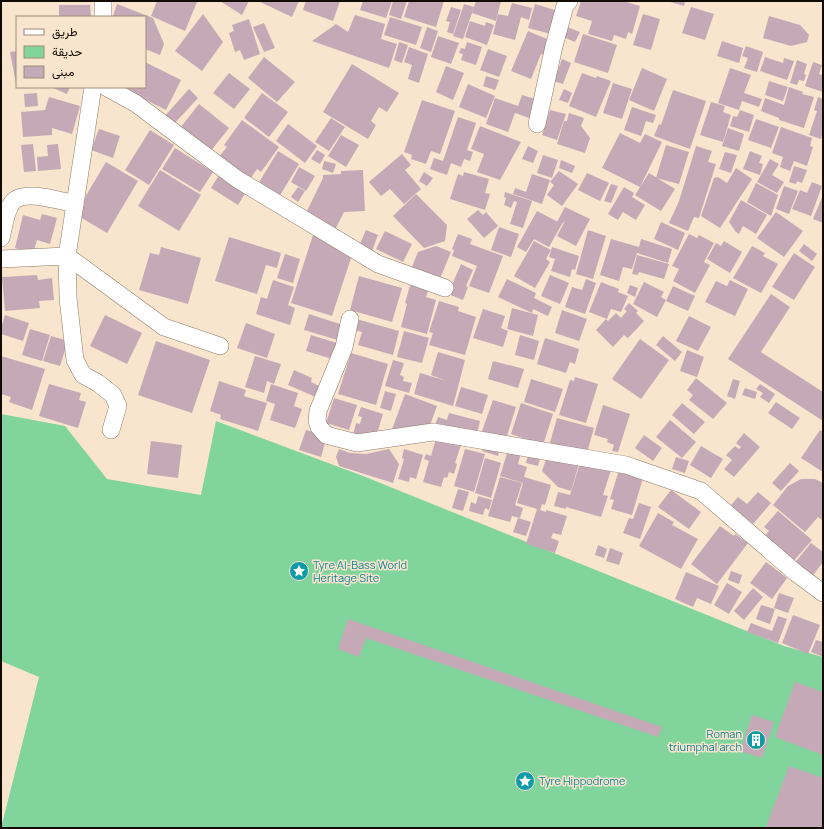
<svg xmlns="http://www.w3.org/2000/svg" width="824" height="829" viewBox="0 0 824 829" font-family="Manrope,Vazirmatn,sans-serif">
	<rect width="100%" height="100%" fill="#f9e5cd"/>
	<polygon fill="#80d49c" points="1,414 65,426 107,479 201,495 216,421 363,476 784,646 823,657 823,828 1,828 39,677 1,661"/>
	<g fill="#c6a9b6">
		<polygon points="157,1 197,2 185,31 151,16"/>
		<polygon points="220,1 249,1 242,15"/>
		<polygon points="258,1 299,1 292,17"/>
		<polygon points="306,1 340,1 333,21 303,10"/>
		<polygon points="363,1 392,1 386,18 360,10"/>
		<polygon points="393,1 407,1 401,19 389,15"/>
		<polygon points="409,1 425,2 425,1 444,1 436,27 404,17"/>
		<polygon points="476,1 501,1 496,21 472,13"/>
		<polygon points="581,1 623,1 640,6 632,34 628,32 626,39 614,35 612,41 588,34 592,21 576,16"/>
		<polygon points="667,1 685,1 684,6"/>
		<polygon points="512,3 532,8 529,20 521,17 515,40 493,34 498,14 508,16"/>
		<polygon points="117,4 153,18 164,44 160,55 145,49 145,17 116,17 113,16"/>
		<polygon points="464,4 474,7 463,39 453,36"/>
		<polygon points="535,4 558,11 551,34 528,28"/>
		<polygon points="59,5 90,5 91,17 59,17"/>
		<polygon points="451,7 461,10 453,34 447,32 450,22 446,21"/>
		<polygon points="691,7 714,14 705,40 682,33"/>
		<polygon points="203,14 223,42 202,71 175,51"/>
		<polygon points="643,14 660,19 651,50 633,45"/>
		<polygon points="355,15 385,24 381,39 397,44 389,68 312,41 336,24 348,32"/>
		<polygon points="769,16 800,25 809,35 807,42 791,46 763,38"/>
		<polygon points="390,17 422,27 416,45 384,35"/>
		<polygon points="249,19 260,54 244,60 240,50 235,52 229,33 234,31 232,25"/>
		<polygon points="470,21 485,26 486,22 494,25 487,45 465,37"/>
		<polygon points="264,23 275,48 264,52 253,27"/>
		<polygon points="427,27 438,31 431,52 420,48"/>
		<polygon points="567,27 580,32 575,42 563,37"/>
		<polygon points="528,31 554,42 548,57 541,54 531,79 511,71"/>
		<polygon points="583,34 617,45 608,73 574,62"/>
		<polygon points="438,36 459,43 451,64 431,57"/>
		<polygon points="722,41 743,48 739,63 717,56"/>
		<polygon points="399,42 408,45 402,63 394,60"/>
		<polygon points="467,42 482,47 476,65 461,60 463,54 459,53 461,48 465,49"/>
		<polygon points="746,46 763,52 757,72 744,68 748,58 742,56"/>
		<polygon points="409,47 428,54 419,83 408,79 412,65 404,62"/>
		<polygon points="488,49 507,56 499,77 480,70"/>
		<polygon points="17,51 17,83 16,83 10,52"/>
		<polygon points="264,57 295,82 277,102 248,78"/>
		<polygon points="765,57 783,63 784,58 794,61 787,80 760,71"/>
		<polygon points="562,59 571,63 563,84 554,81"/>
		<polygon points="797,60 807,64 804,74 806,75 804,81 799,80 797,85 790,83"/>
		<polygon points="145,62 181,80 166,110 120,87 145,87"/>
		<polygon points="813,62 822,65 819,74 823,75 823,92 805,86"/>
		<polygon points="352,64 399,93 387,112 379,107 371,121 376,125 368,139 323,112"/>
		<polygon points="446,66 464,73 453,100 436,92"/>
		<polygon points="642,68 667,79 654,111 629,100"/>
		<polygon points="730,68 751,75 744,93 762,99 759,107 742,101 739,110 718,103"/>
		<polygon points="229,73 250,89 234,109 213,93"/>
		<polygon points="582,73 596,78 597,76 611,81 596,117 569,106"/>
		<polygon points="486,76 499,80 495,90 483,86"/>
		<polygon points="769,81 788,87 783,101 765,95"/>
		<polygon points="613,83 632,89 622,119 603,113"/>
		<polygon points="468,84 495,96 486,118 459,107"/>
		<polygon points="51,87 70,87 67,94"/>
		<polygon points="789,87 803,92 802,94 814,97 804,128 779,120 779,118 761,111 765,98 784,105"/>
		<polygon points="189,89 198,98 173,125 164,117"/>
		<polygon points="564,89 572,93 568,103 559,100"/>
		<polygon points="673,90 706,101 690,149 654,136 659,124 661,125"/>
		<polygon points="37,93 38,106 25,107 24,94"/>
		<polygon points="262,93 288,112 269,137 244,118"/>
		<polygon points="522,95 535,99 529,118 515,113 508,132 486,124 495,98 518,106"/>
		<polygon points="49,97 80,106 72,134 52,128 52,135 23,137 21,112 45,110"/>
		<polygon points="818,97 823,99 823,136 822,135 821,139 809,135 817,111 814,110"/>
		<polygon points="422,100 455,111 440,154 431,151 426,164 411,159 412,155 404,152"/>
		<polygon points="711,102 725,106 723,112 731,115 723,142 700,135"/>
		<polygon points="199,104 229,128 210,152 180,128"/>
		<polygon points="632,107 656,115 653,123 646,121 641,136 624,130"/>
		<polygon points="550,110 566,114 557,140 542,135"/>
		<polygon points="740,110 754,115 749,132 730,126 733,116 737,117"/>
		<polygon points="569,113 584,118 581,126 590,138 585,153 557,144 564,121 567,121"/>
		<polygon points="458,117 476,123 467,150 473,152 470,161 464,159 461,167 451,163 447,175 430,169 434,158 443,161"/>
		<polygon points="331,118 345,127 329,151 315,142"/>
		<polygon points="756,119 779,127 771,148 748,140"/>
		<polygon points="242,120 279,147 261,172 257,169 249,181 218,158 227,147 224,145"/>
		<polygon points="288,124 317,146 305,163 276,141"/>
		<polygon points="480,126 521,142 500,180 477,172 484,154 471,149"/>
		<polygon points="781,127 812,138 810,146 813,147 807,166 794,161 790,171 780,167 783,157 772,153"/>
		<polygon points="728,128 744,134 739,151 722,146"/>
		<polygon points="99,129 120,136 113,158 91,150"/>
		<polygon points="150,130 174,145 149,185 125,170"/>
		<polygon points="620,133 640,143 645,134 662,142 640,187 602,168"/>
		<polygon points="341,135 359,145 346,167 328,156"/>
		<polygon points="33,144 36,171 24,172 21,145"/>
		<polygon points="58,144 61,169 38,171 37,157 48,156 47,145"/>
		<polygon points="666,145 689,152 679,184 656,178"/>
		<polygon points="528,146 538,151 533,163 522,159"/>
		<polygon points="696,146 712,151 708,162 716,164 699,218 694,217 688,231 669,223 679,201"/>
		<polygon points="175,148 213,172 200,192 162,169"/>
		<polygon points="317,150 325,155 320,164 311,159"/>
		<polygon points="278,151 299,164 279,197 258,184"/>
		<polygon points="750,151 762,156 759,163 763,164 760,175 743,169"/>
		<polygon points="725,152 737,155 731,173 719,169"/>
		<polygon points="402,154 411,165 405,170 421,189 404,204 390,189 381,196 369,182"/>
		<polygon points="543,155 558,160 552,178 537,173"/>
		<polygon points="770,159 779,164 772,175 784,182 777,193 757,182"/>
		<polygon points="561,160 575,166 572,173 559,168"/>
		<polygon points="324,161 336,164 333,173 322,169"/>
		<polygon points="106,162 138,181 107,233 75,214"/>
		<polygon points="794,166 807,170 802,183 797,181 796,184 789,182"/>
		<polygon points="299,167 315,176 306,191 291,182"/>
		<polygon points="736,168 752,179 720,228 701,216 714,178 718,177 727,183"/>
		<polygon points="160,170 201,195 179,231 138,206"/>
		<polygon points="363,170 365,211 344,212 334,232 304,217 323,178 323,175 341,174 341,171"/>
		<polygon points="559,171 578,184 562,206 547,195 554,185 550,182"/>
		<polygon points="424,172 433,178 427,186 419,181"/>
		<polygon points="464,172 489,179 485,193 490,194 485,210 450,199 458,174 463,176"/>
		<polygon points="587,173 609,183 600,201 578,190"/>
		<polygon points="649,173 675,189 661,211 635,195"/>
		<polygon points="532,174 550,180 542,204 513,194 515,188 526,192"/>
		<polygon points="219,175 246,192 238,205 211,188"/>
		<polygon points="812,182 822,186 811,216 792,209 800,190 807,193"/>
		<polygon points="756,183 778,195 771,216 747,202"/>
		<polygon points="611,184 618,186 611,203 604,201"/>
		<polygon points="784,186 798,191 789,214 776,209"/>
		<polygon points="298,187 305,191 298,202 291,197"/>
		<polygon points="624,187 634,193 632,197 645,205 636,220 623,212 618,220 608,214"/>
		<polygon points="505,192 532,201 523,228 510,224 517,202 514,201 511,208 504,205 506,198 504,197"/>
		<polygon points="416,194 447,225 445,241 424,248 393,216"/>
		<polygon points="823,195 823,223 813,219"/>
		<polygon points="741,200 767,215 756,234 743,226 739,234 736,232 729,222"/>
		<polygon points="565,207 590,219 576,246 557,236 565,221 562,224 557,222"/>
		<polygon points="478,210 483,215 486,212 498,226 484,238 467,219"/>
		<polygon points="537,211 562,224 549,247 534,239 526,252 517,247"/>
		<polygon points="776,212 803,231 784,257 757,238"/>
		<polygon points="42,214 57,218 50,244 37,240 33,253 15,248 23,215 40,220"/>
		<polygon points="661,222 685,233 678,250 654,239"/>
		<polygon points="499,227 519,234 511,257 491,250"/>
		<polygon points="366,230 378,235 372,251 359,246"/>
		<polygon points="588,230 606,236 593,279 576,274"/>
		<polygon points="385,231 412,244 403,262 376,249"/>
		<polygon points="458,234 472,239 470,244 503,256 489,293 469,286 477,266 452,256 454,250 452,249"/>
		<polygon points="689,234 697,238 699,235 714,243 704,262 710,265 695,293 673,281 679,269 672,266"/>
		<polygon points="313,235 340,244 351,258 332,316 291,303"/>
		<polygon points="229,237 281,253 277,268 266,265 257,294 215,281"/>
		<polygon points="611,239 639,247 641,239 672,249 668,263 637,253 632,269 623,267 619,281 600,275"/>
		<polygon points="534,241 551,250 546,259 550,262 535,288 514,276"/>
		<polygon points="724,241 742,252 730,273 707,259 716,243 721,246"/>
		<polygon points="804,244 817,254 812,261 799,251"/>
		<polygon points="436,246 451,252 439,281 411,269 418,252"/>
		<polygon points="752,246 765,253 763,256 778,264 761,293 733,278"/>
		<polygon points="161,247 201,258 188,304 139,290 150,253 159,255"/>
		<polygon points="552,247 579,256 575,270 572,269 570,277 551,271 555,259 549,257"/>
		<polygon points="794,253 815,267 794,300 772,287"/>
		<polygon points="285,254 300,259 293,283 277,278"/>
		<polygon points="637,255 669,264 664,279 639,272 638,275 632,274"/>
		<polygon points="461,264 473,270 466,286 468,287 463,300 448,294"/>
		<polygon points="37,275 38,280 52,278 54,300 39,301 40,308 5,311 2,277"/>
		<polygon points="550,275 569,283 560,304 541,296"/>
		<polygon points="359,276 402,288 392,322 350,310"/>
		<polygon points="507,279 536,293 534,298 552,307 548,316 533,309 532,313 498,297"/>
		<polygon points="586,279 596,283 585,314 565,307 572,287 582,290"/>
		<polygon points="273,280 294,287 288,305 295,308 290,325 256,314 261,297 267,299"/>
		<polygon points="730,280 748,289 735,316 705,302 716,281 727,286"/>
		<polygon points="411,282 429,287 426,297 436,300 427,334 401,327 407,304 405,303"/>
		<polygon points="601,282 619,289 618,292 628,296 621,312 611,309 607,319 589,312"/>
		<polygon points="644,282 664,292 661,297 666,300 657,317 633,304"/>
		<polygon points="630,285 638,288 635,297 627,293"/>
		<polygon points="673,286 695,296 688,311 666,301"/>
		<polygon points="771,294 790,307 761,352 823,392 823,421 728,359"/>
		<polygon points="439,301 459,307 458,311 476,317 465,355 429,345 433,333 429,332"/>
		<polygon points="629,303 638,311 636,313 644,321 628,338 624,335 613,347 596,330 606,319 608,321 616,313 621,318 627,311 624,309"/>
		<polygon points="512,308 538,315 533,336 507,329"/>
		<polygon points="483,309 505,316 501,328 508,331 503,347 473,338"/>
		<polygon points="562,310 587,319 579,341 555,333"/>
		<polygon points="309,314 346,326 341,341 304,330"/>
		<polygon points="5,315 29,323 23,341 1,334 1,328"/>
		<polygon points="105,315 142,333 127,364 90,346"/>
		<polygon points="689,316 711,327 698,351 676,341"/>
		<polygon points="353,318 399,331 393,355 358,345 362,332 350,329"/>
		<polygon points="246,323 275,334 267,358 237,348"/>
		<polygon points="30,329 50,335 42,361 22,355"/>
		<polygon points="404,331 429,338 422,363 397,357"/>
		<polygon points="311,335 337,343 332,359 306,351"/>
		<polygon points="520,335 539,341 534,360 515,355"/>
		<polygon points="51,336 68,341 60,366 43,361"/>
		<polygon points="663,336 682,352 675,361 656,345"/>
		<polygon points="545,338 579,349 575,364 570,362 566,373 537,364"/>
		<polygon points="640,339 669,360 641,399 612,379"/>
		<polygon points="156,341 210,360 192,413 138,395"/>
		<polygon points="687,350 704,357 697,377 680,371"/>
		<polygon points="438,352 465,360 453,406 414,394 420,373 447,381 431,375"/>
		<polygon points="351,353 388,364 376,405 338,394"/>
		<polygon points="1,356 45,369 32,410 9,402 11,397 1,394"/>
		<polygon points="255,356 281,364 274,384 267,381 264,393 245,387"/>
		<polygon points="393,360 404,363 400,375 404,377 403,381 412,383 409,393 385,386"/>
		<polygon points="493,361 524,369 518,388 488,379"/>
		<polygon points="294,370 312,378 311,382 319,386 320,382 324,383 318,398 288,385"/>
		<polygon points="575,377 598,384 586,423 559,415 570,380 574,381"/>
		<polygon points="696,378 727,403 713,419 689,400 693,395 687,390"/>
		<polygon points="531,379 563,389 555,412 524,402"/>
		<polygon points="733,379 740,381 735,399 727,396"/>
		<polygon points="219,381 246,390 244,396 267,403 258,431 220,419 221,415 210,411"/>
		<polygon points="49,384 81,393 79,400 86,402 78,428 39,416"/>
		<polygon points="271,384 298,393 294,406 302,409 295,428 270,420 275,404 266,401"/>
		<polygon points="760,384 775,394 769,403 760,397 763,393 756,389"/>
		<polygon points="461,387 488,395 482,414 455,406"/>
		<polygon points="745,388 757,392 755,399 742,395"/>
		<polygon points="385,391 396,394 391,411 380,408"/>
		<polygon points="405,394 437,406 429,428 391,432"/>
		<polygon points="334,398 357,405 349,430 326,423"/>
		<polygon points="493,400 516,407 506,439 482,431"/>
		<polygon points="776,402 800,418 792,429 768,413"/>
		<polygon points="521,403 553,414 543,445 511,434"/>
		<polygon points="682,403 705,422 694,434 672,415"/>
		<polygon points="603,405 630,414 618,452 612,451 614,445 607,442 608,439 594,435"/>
		<polygon points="361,407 383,414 376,437 363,438 353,435 356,423 360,424 362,417 358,416"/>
		<polygon points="449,413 480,421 476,437 435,425 438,417 447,420"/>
		<polygon points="557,418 594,428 586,456 549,446"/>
		<polygon points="670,420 696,442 682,458 656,437"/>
		<polygon points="306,430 327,436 321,457 299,450"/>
		<polygon points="820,430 823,432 823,472 801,458"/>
		<polygon points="744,433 760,447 734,477 724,469 732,460 726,455 735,446 739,449 741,447 736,443"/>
		<polygon points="437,435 462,442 455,463 457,464 454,474 449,472 447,478 444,477 441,487 423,482 429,461 424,459 426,454 431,456"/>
		<polygon points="644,435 662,448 653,461 635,448"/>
		<polygon points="151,441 182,445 178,478 147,474"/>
		<polygon points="484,443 500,448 498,456 482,451"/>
		<polygon points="701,446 723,459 711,478 690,465"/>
		<polygon points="339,449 350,453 366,454 389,449 399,464 393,483 339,466 336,457"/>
		<polygon points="404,449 423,455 416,479 410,477 409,482 398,479 404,459 402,458"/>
		<polygon points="465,449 485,454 474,492 454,486"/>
		<polygon points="508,450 521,453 518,464 527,467 524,477 551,485 545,505 542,504 540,510 546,512 546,510 567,516 561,535 553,533 551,538 559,541 555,553 526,544 537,509 517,503 523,483 500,476"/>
		<polygon points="529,451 541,453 538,466 526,463"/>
		<polygon points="548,454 579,464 571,491 558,487 542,471"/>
		<polygon points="676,457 689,461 685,473 672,469"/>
		<polygon points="485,458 501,463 491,498 475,493"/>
		<polygon points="581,460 611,470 603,495 608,496 601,517 566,507 566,509 554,506 558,492 570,495"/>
		<polygon points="790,463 799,471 781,491 772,483"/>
		<polygon points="619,470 643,478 632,515 611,509 614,500 610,499"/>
		<polygon points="500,477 522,483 515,505 523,508 520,518 512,516 510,522 488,516"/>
		<polygon points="801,479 815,479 823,483 823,521 818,517 805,532 773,505 788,486"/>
		<polygon points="458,489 469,492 463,511 452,508"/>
		<polygon points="671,490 701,512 689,529 658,507"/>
		<polygon points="758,492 771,503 753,524 731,505 738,497 747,504"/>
		<polygon points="478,496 492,500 489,510 485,508 483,515 469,511 471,502 476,504"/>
		<polygon points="639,503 651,507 640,539 623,533 629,518 633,519"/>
		<polygon points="778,511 812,540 791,564 762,539 769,531 764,527"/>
		<polygon points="658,513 674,522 672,525 698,539 681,569 639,546"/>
		<polygon points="518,518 531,522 526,536 513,532"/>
		<polygon points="720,526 734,536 735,534 748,543 717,584 691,564"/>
		<polygon points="811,543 823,552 823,562 811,578 793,565"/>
		<polygon points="598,545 607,549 604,558 595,555"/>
		<polygon points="610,548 623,553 619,565 606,561"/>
		<polygon points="766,562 787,578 772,599 750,583"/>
		<polygon points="731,571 742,575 739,584 728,580"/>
		<polygon points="686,572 719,586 711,604 697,598 693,607 675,599"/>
		<polygon points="727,583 742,592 729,614 714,605"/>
		<polygon points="753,588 763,597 744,620 734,611"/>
		<polygon points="779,593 794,598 788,613 774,608"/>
		<polygon points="761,605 775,609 770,624 756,619"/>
		<polygon points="793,615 820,625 808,654 782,643"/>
		<polygon points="778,616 787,619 778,643 747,632 751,623 772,631"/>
		<polygon points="348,619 662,727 658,737 366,638 359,657 338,649"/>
		<polygon points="816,640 823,642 823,657 811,652"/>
		<polygon points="795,682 823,692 823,755 775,737"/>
		<polygon points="752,715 774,722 762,758 740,751"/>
		<polygon points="789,766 823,778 823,828 766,827"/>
	</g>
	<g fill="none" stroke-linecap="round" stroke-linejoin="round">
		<g stroke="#8d7b65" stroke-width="18">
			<g id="minor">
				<polyline points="103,1 103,17"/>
				<polyline points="93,87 67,256 68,298 75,360 83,375 98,383 113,395 118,406 111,430"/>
				<polyline points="106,87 135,103 237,179 378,264 445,288"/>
				<polyline points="537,124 554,46 565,6 569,1"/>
				<path d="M1 238C4 227 5 212 12 203 22 188 60 201 75 204"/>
				<polyline points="1,259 67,256 164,327 220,346"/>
				<polyline points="350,319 344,347 318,411 317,421 319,427 326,435 357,443 433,432 626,465 701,491 796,573 823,593"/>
			</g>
		</g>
		<use href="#minor" stroke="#fff" stroke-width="17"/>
	</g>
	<defs>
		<g id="sight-disc" transform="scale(1)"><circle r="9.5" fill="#0f9aa8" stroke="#f9e5cd"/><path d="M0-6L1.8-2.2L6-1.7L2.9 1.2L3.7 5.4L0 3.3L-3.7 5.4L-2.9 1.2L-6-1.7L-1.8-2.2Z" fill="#fff"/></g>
		<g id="building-disc" transform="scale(1)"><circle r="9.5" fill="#0f9aa8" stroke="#f9e5cd"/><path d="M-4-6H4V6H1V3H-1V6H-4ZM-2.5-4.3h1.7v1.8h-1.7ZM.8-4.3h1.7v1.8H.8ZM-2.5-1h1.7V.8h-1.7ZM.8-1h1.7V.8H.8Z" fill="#fff"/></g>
	</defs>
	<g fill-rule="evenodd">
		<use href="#sight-disc" x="299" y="571"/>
		<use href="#building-disc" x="756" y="740"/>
		<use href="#sight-disc" x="525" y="781"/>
	</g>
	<g text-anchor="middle" stroke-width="3" stroke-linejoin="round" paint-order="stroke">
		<g font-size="11" fill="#0d838f" stroke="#f9e5cd" text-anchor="start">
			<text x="313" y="569">Tyre Al-Bass World<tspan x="313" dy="13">Heritage Site</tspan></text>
			<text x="742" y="738" text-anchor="end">Roman<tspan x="742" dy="13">triumphal arch</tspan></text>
			<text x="539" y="785">Tyre Hippodrome</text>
		</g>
	</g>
	<rect width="824" height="829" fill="none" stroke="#110b04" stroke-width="4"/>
	<rect x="16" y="16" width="130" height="72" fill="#f9e5cd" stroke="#9c8e7d"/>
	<rect x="24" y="29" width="20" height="6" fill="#ffffff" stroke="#9c8e7d"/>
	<text x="52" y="36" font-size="12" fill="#110b04">طريق</text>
	<rect x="24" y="46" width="20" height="12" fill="#80d49c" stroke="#9c8e7d"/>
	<text x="52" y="56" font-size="12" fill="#110b04">حديقة</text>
	<rect x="24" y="66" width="20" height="12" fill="#c6a9b6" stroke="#9c8e7d"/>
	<text x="52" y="76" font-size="12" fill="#110b04">مبنى</text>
</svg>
